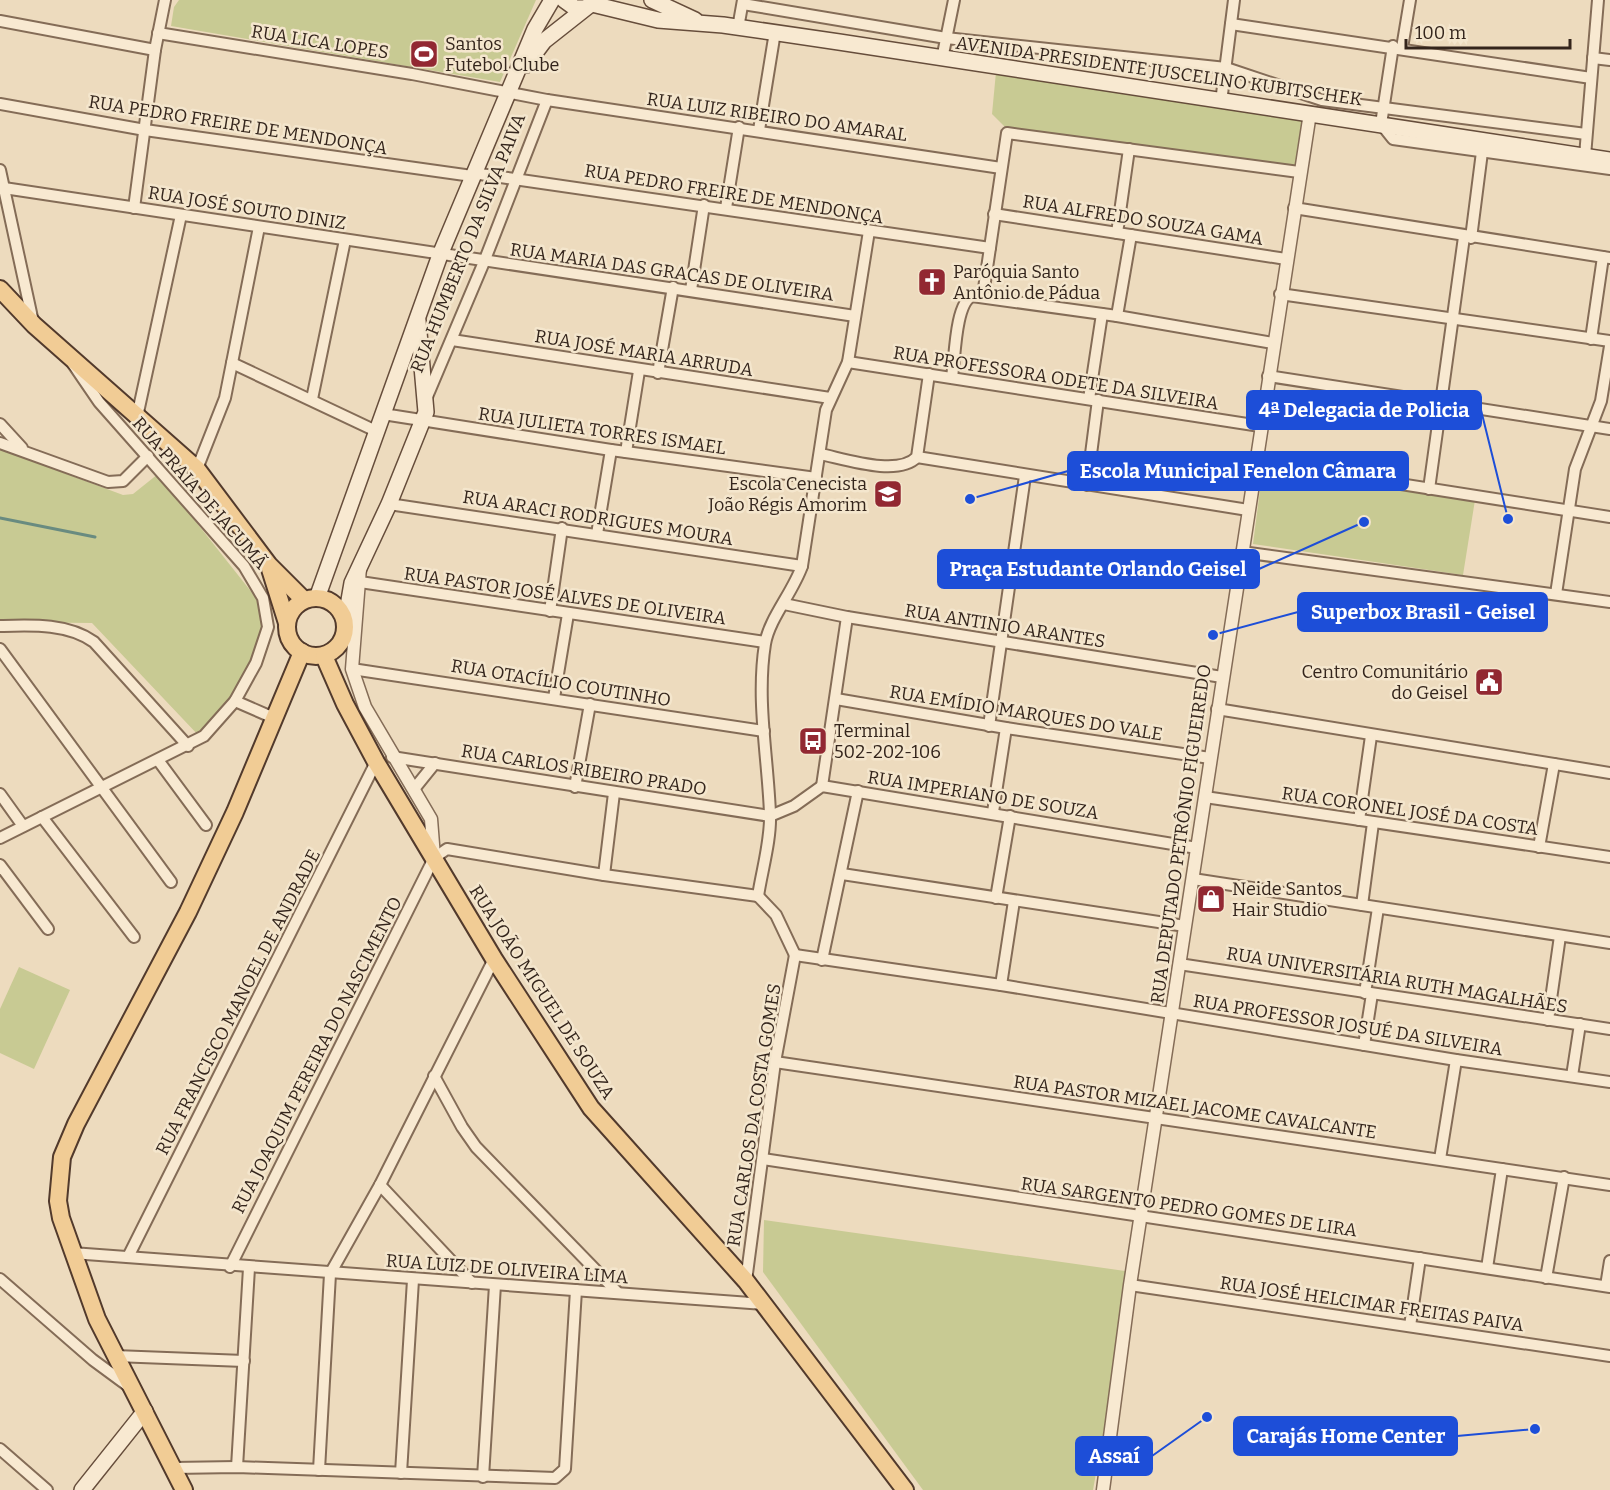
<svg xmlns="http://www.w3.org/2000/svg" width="1610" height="1490" viewBox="0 0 1610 1490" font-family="Bitter,serif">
	<rect width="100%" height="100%" fill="#eddbbe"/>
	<g fill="#c8ca93">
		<polygon points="179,0 536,0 500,82 171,26 174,7"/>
		<polygon points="996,72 1302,119 1297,167 1005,127 992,114"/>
		<polygon points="0,449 123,495 133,494 158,474 272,618 270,641 242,696 200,737 92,623 0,622"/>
		<polygon points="1263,467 1475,500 1463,575 1253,544"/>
		<polygon points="19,967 70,990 34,1069 0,1053 0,1009"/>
		<polygon points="764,1220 1132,1272 1093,1490 923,1490 763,1272"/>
	</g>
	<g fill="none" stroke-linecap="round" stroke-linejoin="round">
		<polyline stroke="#698b80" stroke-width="3" points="0,518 95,537"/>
		<g stroke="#846c57" stroke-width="14">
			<g id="minor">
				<polyline points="743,4 946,38 1226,68 1322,100 1586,134"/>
				<polyline points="0,21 155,50"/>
				<polyline points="1231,24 1591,78"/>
				<polyline points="738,28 743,0"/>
				<polyline points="158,33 412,74 547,100 1001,168"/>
				<polyline points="1393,46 1381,124 1393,139 1610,169"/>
				<polyline points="1402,48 1410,0"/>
				<polyline points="1593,58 1610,60"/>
				<polyline points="942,59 954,0"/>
				<polyline points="1221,102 1234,0"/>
				<polyline points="0,104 145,130 472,176"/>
				<polyline points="759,130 775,32"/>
				<polyline points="1585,156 1598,0"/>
				<polyline points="0,170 33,322"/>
				<polyline points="473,173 990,248"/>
				<polyline points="4,188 855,316"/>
				<polyline points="134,208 155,50 165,0"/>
				<polyline points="726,208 739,127"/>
				<polyline points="1294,208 1610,258"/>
				<polyline points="994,214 1286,259"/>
				<polyline points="1117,233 1129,149"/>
				<polyline points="1471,238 1482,152"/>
				<polyline points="691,290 704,205"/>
				<polyline points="1280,294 1610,341"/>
				<polyline points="983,295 1007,133 1299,172"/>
				<polyline points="1117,316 1131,235"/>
				<polyline points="1591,339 1603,257"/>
				<polyline points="452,340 830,398"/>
				<polyline points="848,362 1260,426"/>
				<polyline points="232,363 376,431"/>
				<polyline points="658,373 673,287"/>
				<polyline points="1268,376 1610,429"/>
				<path d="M952 377C955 359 955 304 972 296L1117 316 1273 343"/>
				<polyline points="312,399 345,240"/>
				<polyline points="426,399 484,262 547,100"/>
				<polyline points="1089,399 1102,314"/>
				<polyline points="383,414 611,450 816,478"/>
				<polyline points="137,417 181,215"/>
				<polyline points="0,424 22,448"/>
				<polyline points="0,443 108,482 123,481 148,456"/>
				<polyline points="626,452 639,371"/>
				<path d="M820 454C845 459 898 477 917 457L929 374"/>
				<polyline points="917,457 1248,510"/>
				<polyline points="1254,461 1610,517"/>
				<polyline points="197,469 225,398 259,227"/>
				<polyline points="1087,485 1098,400"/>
				<polyline points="1429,489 1464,237"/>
				<polyline points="389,504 802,566"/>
				<polyline points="597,534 611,450"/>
				<polyline points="1242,552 1610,602"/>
				<polyline points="360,582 765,642"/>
				<polyline points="1556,594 1575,469 1601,401 1610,346"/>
				<polyline points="784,604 847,617 1222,677"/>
				<polyline points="550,611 562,528"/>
				<path d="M0 626C31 625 68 623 94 642L188 746"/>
				<polyline points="0,649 171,882"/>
				<polyline points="352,669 764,731"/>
				<polyline points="554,698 568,614"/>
				<polyline points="836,699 1006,728 1210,758"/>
				<polyline points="235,701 274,718"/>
				<polyline points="1217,709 1610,773"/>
				<polyline points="989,726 1025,476"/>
				<polyline points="392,757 770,816 794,806 822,786 1197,848"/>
				<polyline points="158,760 206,825"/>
				<polyline points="822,786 847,617"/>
				<polyline points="575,787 590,704"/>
				<polyline points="414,789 435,763"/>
				<polyline points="0,794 23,826"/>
				<polyline points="1205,797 1610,857"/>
				<polyline points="993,812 1006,728"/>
				<polyline points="42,817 134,937"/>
				<polyline points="1359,820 1371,736"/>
				<polyline points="0,838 204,736 235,701 256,663 268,627 263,598 244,566 99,402 73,364"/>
				<polyline points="1539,847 1554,764"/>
				<polyline points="0,865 48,929"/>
				<polyline points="842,874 1185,926"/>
				<polyline points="604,875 614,793"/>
				<polyline points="1193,879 1610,943"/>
				<path d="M758 896C762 870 771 840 770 814 768 758 756 700 765 644 769 619 793 592 802 566L826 410 848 362 869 231"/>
				<polyline points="758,896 776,915 795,955"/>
				<polyline points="996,898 1010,816"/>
				<polyline points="1362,905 1373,823"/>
				<polyline points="795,955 1001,985 1456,1060 1610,1082"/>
				<polyline points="822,960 858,791"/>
				<polyline points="1179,964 1610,1029"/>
				<polyline points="1001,985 1014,901"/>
				<polyline points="1365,993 1378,908"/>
				<polyline points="1548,1020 1560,936"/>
				<polyline points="1364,1045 1372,994"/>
				<polyline points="775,1062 1610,1185"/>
				<polyline points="434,1076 462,1127 476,1147 618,1293"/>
				<polyline points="1572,1076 1580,1024"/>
				<polyline points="763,1159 1610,1287"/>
				<polyline points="1440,1159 1456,1060"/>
				<polyline points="380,1185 472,1283"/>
				<polyline points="72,1253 764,1304"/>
				<polyline points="128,1257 376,762"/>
				<polyline points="230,1267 434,858 447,849 604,875 758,896"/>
				<polyline points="1487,1268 1502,1169"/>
				<polyline points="1546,1278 1564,1177"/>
				<polyline points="0,1279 93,1360 131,1388"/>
				<polyline points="746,1281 775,1062 795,955"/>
				<polyline points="1130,1285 1610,1356"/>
				<polyline points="1606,1286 1610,1261"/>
				<polyline points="1410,1326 1420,1258"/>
				<polyline points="115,1356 244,1361"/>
				<polyline points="0,1449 47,1490"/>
				<polyline points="237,1467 249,1268"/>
				<polyline points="173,1468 237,1467 555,1478 565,1469 576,1290"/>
				<polyline points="319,1470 330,1274 380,1185 494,959"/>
				<polyline points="401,1473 413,1280"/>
				<polyline points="483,1477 495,1285"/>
			</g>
		</g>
		<g stroke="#846c57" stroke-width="15">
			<g id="tertiary">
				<polyline points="360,568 352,669 365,707 431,819 434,857"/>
				<polyline points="1103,1490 1130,1285 1310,113"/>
			</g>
		</g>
		<g stroke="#664d3b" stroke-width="18">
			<g id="secondary">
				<polyline points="564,0 575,8 584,8"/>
				<polyline points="652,0 695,20"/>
				<polyline points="592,4 658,20 723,25 839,42 1610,160"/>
				<polyline points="526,65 544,41 596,0"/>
				<polyline points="317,598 440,255 535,29 552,0"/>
				<polyline points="345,623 352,583 389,504 426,412 418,321"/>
				<polyline points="82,1490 145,1411"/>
			</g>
		</g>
		<g stroke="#523a2c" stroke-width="20">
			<g id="primary">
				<polyline points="0,289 34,325 197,469 269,565 304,600"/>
				<polyline points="270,569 287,623"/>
				<circle cx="316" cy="627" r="29"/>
				<polyline points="324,656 345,704 376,762 494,959 591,1108 746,1281 905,1490"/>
				<polyline points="184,1490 97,1319 61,1218 58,1201 62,1157 76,1124 188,912 235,812 302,652"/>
			</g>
		</g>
		<use href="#minor" stroke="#f8e9d1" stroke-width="10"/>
		<use href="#tertiary" stroke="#f8e9d1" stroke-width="12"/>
		<use href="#secondary" stroke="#f8e9d1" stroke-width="15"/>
		<use href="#primary" stroke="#f1cc95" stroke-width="16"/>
	</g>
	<defs>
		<g id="stadium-square" transform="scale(1.5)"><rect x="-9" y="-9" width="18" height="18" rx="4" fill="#922832" stroke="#f4e6cd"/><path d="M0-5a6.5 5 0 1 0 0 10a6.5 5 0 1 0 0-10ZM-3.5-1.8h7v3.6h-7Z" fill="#fff"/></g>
		<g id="church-square" transform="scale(1.5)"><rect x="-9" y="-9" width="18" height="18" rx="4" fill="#922832" stroke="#f4e6cd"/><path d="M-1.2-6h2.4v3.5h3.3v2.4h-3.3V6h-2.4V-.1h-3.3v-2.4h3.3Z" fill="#fff"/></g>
		<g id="school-square" transform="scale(1.5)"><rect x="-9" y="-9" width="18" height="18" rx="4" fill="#922832" stroke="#f4e6cd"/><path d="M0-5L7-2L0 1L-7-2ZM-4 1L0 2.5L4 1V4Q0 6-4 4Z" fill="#fff"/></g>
		<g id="civic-square" transform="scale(1.5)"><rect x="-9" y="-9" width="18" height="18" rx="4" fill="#922832" stroke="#f4e6cd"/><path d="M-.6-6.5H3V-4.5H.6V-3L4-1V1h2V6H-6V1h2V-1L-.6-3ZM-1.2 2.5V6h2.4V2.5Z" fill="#fff"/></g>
		<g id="bus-square" transform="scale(1.5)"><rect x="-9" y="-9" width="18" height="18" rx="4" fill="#922832" stroke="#f4e6cd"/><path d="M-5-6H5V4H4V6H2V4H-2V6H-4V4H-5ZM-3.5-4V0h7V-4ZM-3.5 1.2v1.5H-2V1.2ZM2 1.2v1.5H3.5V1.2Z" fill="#fff"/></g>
		<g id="shop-square" transform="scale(1.5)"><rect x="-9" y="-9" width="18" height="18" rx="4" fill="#922832" stroke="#f4e6cd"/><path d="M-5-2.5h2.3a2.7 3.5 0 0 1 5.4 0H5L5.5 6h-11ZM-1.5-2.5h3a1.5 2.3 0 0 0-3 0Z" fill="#fff"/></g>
	</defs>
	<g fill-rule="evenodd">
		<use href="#stadium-square" x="424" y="54"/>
		<use href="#church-square" x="932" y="282"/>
		<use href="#school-square" x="888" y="494"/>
		<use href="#civic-square" x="1489" y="682"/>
		<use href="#bus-square" x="813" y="741"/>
		<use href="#shop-square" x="1211" y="899"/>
	</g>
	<g text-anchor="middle" stroke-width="5" stroke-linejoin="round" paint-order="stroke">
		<g font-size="18" fill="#34251c" stroke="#f4e6cd">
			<text transform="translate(320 42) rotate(9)" y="6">RUA LICA LOPES</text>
			<text transform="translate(1159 71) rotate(8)" y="6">AVENIDA PRESIDENTE JUSCELINO KUBITSCHEK</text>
			<text transform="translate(777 117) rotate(8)" y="6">RUA LUIZ RIBEIRO DO AMARAL</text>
			<text transform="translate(238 125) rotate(9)" y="6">RUA PEDRO FREIRE DE MENDONÇA</text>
			<text transform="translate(734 194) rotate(9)" y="6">RUA PEDRO FREIRE DE MENDONÇA</text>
			<text transform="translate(247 208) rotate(9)" y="6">RUA JOSÉ SOUTO DINIZ</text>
			<text transform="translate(1143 220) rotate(9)" y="6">RUA ALFREDO SOUZA GAMA</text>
			<text transform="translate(468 243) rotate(-68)" y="6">RUA HUMBERTO DA SILVA PAIVA</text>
			<text transform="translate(672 272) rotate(8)" y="6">RUA MARIA DAS GRACAS DE OLIVEIRA</text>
			<text transform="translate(644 353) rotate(9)" y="6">RUA JOSÉ MARIA ARRUDA</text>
			<text transform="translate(1056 378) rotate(9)" y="6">RUA PROFESSORA ODETE DA SILVEIRA</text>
			<text transform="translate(602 431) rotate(8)" y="6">RUA JULIETA TORRES ISMAEL</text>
			<text transform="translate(200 493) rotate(49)" y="6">RUA PRAIA DE JACUMÃ</text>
			<text transform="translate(598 518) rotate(9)" y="6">RUA ARACI RODRIGUES MOURA</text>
			<text transform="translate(565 596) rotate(8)" y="6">RUA PASTOR JOSÉ ALVES DE OLIVEIRA</text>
			<text transform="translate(1005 626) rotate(9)" y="6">RUA ANTINIO ARANTES</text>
			<text transform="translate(561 683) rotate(9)" y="6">RUA OTACÍLIO COUTINHO</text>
			<text transform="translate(1026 713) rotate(9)" y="6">RUA EMÍDIO MARQUES DO VALE</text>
			<text transform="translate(584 770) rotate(9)" y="6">RUA CARLOS RIBEIRO PRADO</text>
			<text transform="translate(983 795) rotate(9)" y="6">RUA IMPERIANO DE SOUZA</text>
			<text transform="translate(1410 811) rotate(8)" y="6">RUA CORONEL JOSÉ DA COSTA</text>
			<text transform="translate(1181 834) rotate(-82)" y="6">RUA DEPUTADO PETRÔNIO FIGUEIREDO</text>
			<text transform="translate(1397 980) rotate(9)" y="6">RUA UNIVERSITÁRIA RUTH MAGALHÃES</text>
			<text transform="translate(542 992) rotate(57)" y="6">RUA JOÃO MIGUEL DE SOUZA</text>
			<text transform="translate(238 1002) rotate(-63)" y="6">RUA FRANCISCO MANOEL DE ANDRADE</text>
			<text transform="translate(1348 1025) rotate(9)" y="6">RUA PROFESSOR JOSUÉ DA SILVEIRA</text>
			<text transform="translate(317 1055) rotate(-63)" y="6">RUA JOAQUIM PEREIRA DO NASCIMENTO</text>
			<text transform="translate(1195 1107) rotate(8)" y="6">RUA PASTOR MIZAEL JACOME CAVALCANTE</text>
			<text transform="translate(754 1115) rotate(-81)" y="6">RUA CARLOS DA COSTA GOMES</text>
			<text transform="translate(1189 1207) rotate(8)" y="6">RUA SARGENTO PEDRO GOMES DE LIRA</text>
			<text transform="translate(507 1269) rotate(4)" y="6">RUA LUIZ DE OLIVEIRA LIMA</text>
			<text transform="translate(1372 1304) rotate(8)" y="6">RUA JOSÉ HELCIMAR FREITAS PAIVA</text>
		</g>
		<g font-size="18" fill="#34251c" stroke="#f4e6cd" text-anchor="start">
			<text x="445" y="50">Santos<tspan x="445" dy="21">Futebol Clube</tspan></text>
			<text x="953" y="278">Paróquia Santo<tspan x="953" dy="21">Antônio de Pádua</tspan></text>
			<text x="867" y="490" text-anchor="end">Escola Cenecista<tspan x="867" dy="21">João Régis Amorim</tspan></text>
			<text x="1468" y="678" text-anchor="end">Centro Comunitário<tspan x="1468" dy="21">do Geisel</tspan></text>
			<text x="834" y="737">Terminal<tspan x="834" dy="21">502-202-106</tspan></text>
			<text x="1232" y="895">Neide Santos<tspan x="1232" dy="21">Hair Studio</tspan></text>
		</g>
	</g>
	<path fill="none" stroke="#1d4ed8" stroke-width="2" d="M1508 519L1481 410M970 499L1068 471M1364 522L1259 569M1213 635L1298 612M1535 1429L1457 1436M1207 1417L1152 1456"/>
	<g fill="#1d4ed8" stroke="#f4e6cd" stroke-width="2">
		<circle cx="1508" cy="519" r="6"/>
		<circle cx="970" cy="499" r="6"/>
		<circle cx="1364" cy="522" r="6"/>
		<circle cx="1213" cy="635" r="6"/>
		<circle cx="1535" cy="1429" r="6"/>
		<circle cx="1207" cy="1417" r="6"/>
	</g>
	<g fill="#1d4ed8" stroke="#1d4ed8" stroke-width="2">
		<rect x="1247" y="391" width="234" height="38" rx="6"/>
		<rect x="1068" y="452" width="340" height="38" rx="6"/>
		<rect x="938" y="550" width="321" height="38" rx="6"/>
		<rect x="1298" y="593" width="249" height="38" rx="6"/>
		<rect x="1234" y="1417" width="223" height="38" rx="6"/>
		<rect x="1076" y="1437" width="76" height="38" rx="6"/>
	</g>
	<g font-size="20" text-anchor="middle" font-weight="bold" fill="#fff">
		<text x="1364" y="417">4ª Delegacia de Policia</text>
		<text x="1238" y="478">Escola Municipal Fenelon Câmara</text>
		<text x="1098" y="576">Praça Estudante Orlando Geisel</text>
		<text x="1423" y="619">Superbox Brasil - Geisel</text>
		<text x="1346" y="1443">Carajás Home Center</text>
		<text x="1114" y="1463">Assaí</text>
	</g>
	<path d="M1406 39v9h164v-9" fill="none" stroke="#34251c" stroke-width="3"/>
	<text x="1415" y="39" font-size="18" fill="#34251c" stroke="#f4e6cd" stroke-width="4.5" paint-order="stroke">100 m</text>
</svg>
